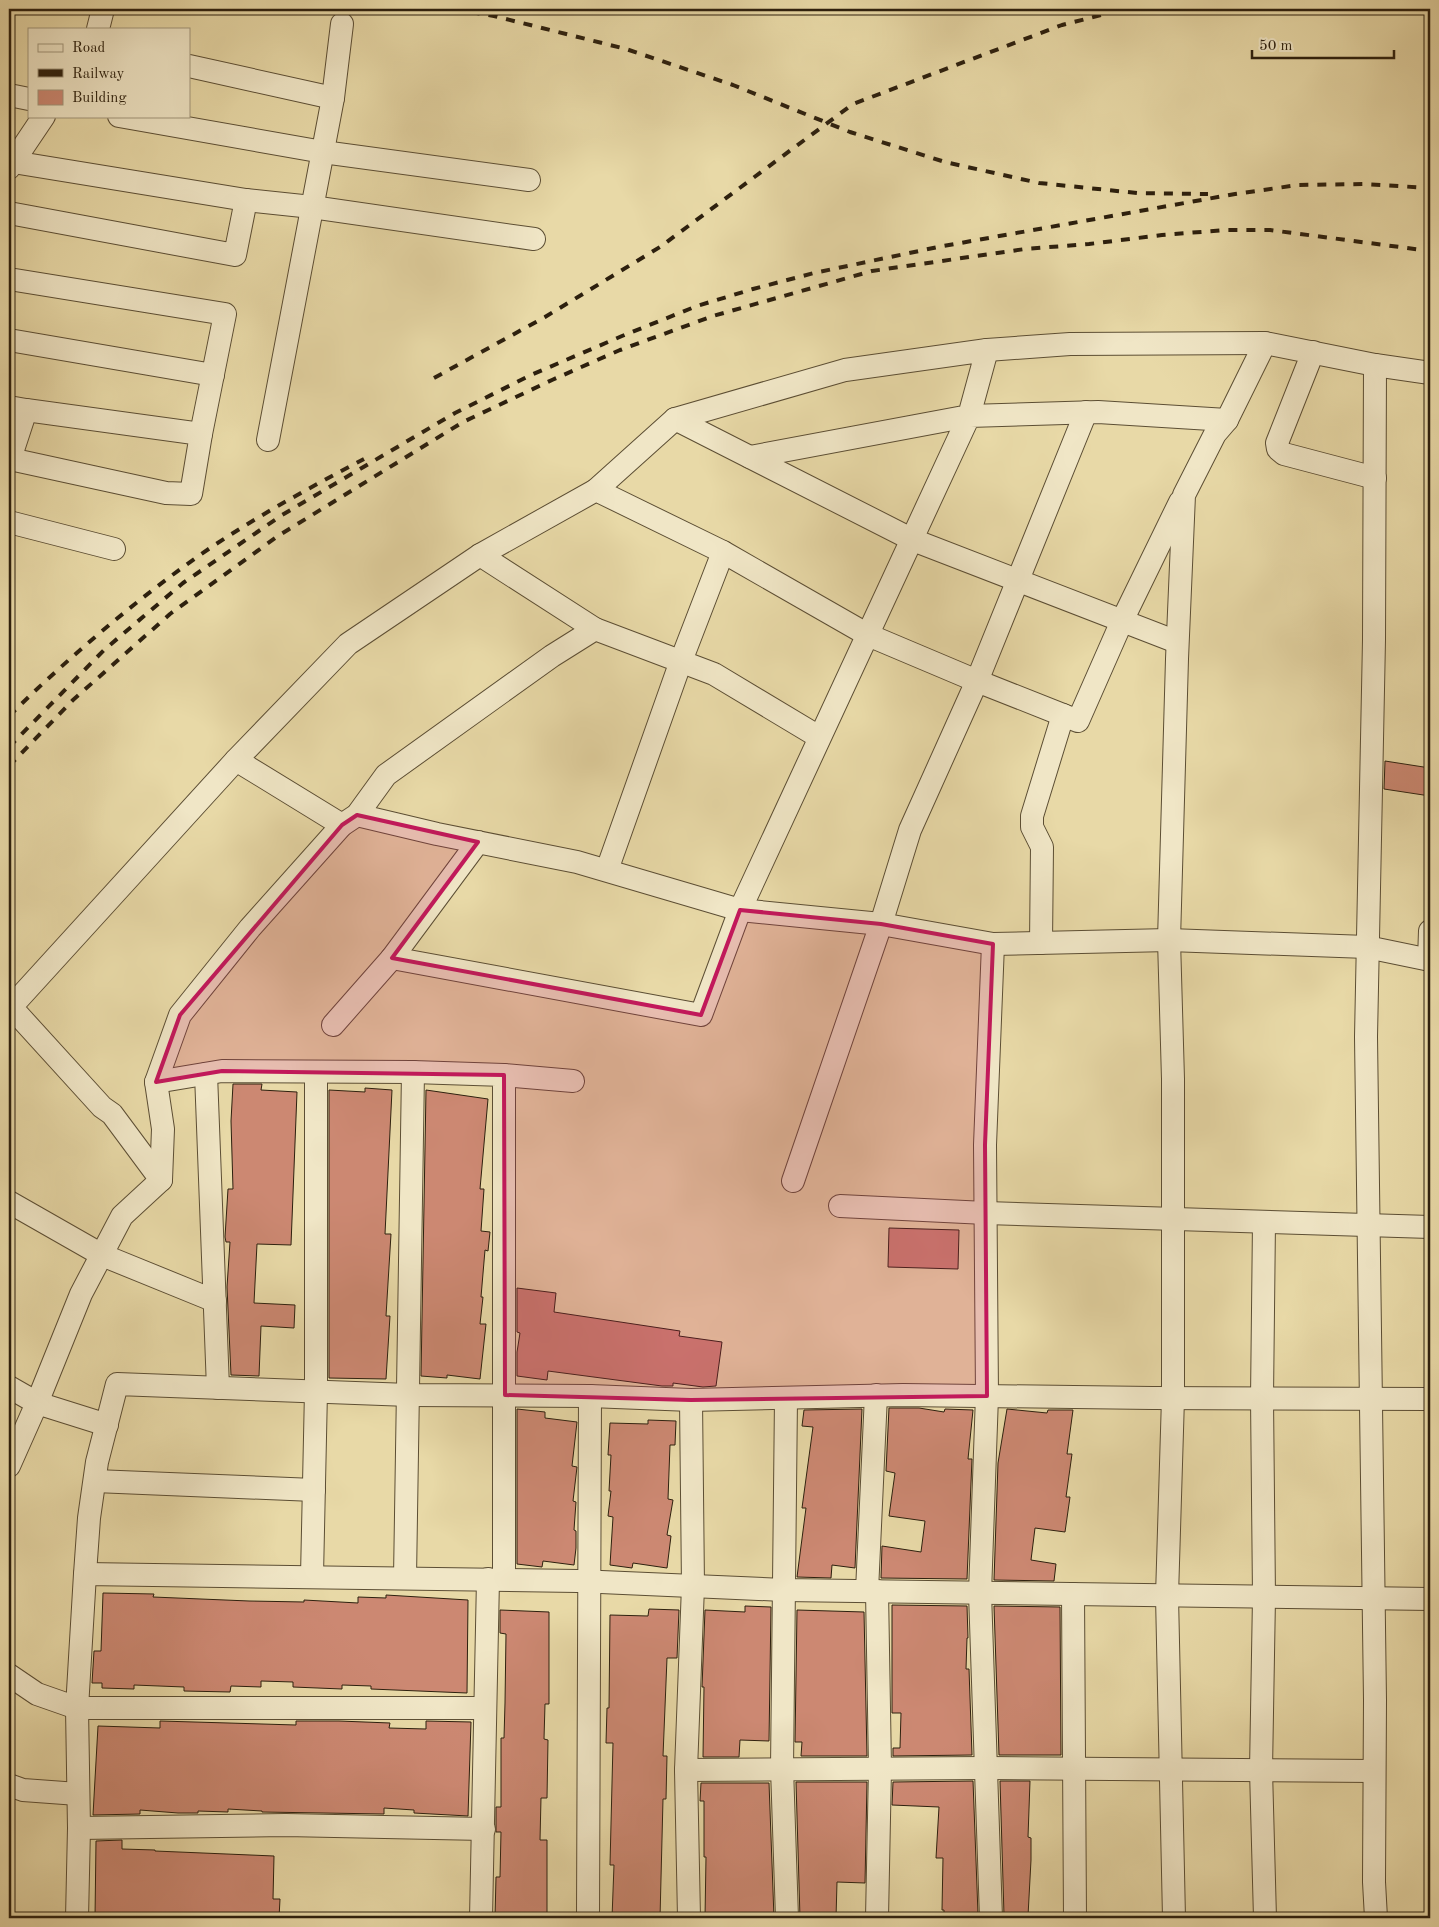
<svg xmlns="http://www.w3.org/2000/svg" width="1439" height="1927" viewBox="0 0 1439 1927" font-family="'Old Standard TT',serif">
	<rect width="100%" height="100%" fill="#e8d9a7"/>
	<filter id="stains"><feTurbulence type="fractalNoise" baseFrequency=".004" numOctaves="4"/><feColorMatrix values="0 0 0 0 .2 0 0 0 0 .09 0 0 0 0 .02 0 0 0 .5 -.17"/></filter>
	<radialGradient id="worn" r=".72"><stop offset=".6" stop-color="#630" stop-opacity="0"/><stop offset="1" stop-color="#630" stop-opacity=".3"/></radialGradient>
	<g fill="#cc8872" stroke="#2d200e">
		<polygon points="1385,761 1430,768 1430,796 1384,789"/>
		<polygon points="233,1084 262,1084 261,1090 297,1092 291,1245 257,1244 254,1303 295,1305 294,1328 261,1326 259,1376 231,1375 227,1287 230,1242 226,1242 225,1237 228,1189 233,1189 231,1121"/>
		<polygon points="365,1088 392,1090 385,1234 391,1234 386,1316 390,1316 386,1379 329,1378 329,1090 365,1092"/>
		<polygon points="426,1090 488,1099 480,1189 484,1189 481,1231 490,1232 488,1251 485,1250 481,1297 483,1297 480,1324 486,1324 480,1379 447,1375 447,1378 421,1376"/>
		<polygon points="889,1228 959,1230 958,1269 888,1267"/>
		<polygon points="517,1288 556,1293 554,1312 680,1331 679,1336 722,1342 716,1386 703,1387 673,1383 673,1386 662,1386 548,1371 547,1380 517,1376 517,1352 520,1333 517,1332"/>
		<polygon points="889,1408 919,1408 944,1412 945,1409 973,1410 968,1459 972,1459 967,1579 881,1578 882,1546 921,1552 925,1521 889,1516 895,1473 886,1471"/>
		<polygon points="517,1409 545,1412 545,1418 577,1422 572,1466 577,1467 573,1501 576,1502 574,1530 576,1531 576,1548 574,1565 543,1561 542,1567 517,1564"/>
		<polygon points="862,1409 855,1568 832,1565 831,1578 797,1577 806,1508 802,1508 813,1427 802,1426 804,1410"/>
		<polygon points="1007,1409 1047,1413 1048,1410 1073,1410 1067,1454 1072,1454 1066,1497 1070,1497 1065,1532 1035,1528 1031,1560 1056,1564 1054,1581 994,1580 998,1463"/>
		<polygon points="648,1420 676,1421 675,1445 670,1445 668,1499 673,1500 667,1535 671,1536 667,1568 633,1563 632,1568 610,1565 613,1517 608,1516 611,1491 609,1491 611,1455 608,1455 610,1423 648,1424"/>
		<polygon points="103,1593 154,1594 153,1597 249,1601 304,1602 304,1600 358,1603 358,1597 386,1598 386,1595 468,1600 467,1693 371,1689 371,1686 342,1685 342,1689 293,1687 293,1682 261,1681 261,1687 231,1686 230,1692 184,1691 184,1687 134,1685 134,1689 102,1688 102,1683 92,1683 94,1651 101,1651"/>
		<polygon points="892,1605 967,1606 968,1638 967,1638 966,1669 969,1669 972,1755 893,1756 893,1748 900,1748 901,1713 892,1713"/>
		<polygon points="745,1606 771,1607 769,1741 740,1740 739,1757 703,1757 704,1687 702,1687 705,1610 745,1612"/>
		<polygon points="994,1606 1060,1607 1061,1755 999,1755"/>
		<polygon points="649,1609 679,1610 677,1658 667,1658 663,1756 667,1756 666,1799 663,1799 660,1918 612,1918 614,1865 610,1865 613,1743 606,1743 607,1708 609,1708 610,1615 648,1616"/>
		<polygon points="500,1610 549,1612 549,1704 545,1704 544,1739 548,1740 547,1798 541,1798 540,1840 547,1840 547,1918 495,1918 496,1877 500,1877 501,1832 496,1832 496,1807 501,1807 501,1738 504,1738 505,1703 506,1634 500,1633"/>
		<polygon points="797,1610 864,1612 867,1756 801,1756 802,1742 795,1742"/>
		<polygon points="160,1721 296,1725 296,1721 339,1721 390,1723 389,1728 426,1729 426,1721 471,1722 468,1816 414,1813 414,1810 384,1808 384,1814 262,1812 262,1811 228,1809 228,1812 198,1811 198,1813 178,1813 140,1810 140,1814 93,1815 98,1726 160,1728"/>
		<polygon points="973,1781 978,1914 972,1914 972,1918 944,1918 944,1910 942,1910 943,1858 936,1858 939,1807 892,1805 893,1782"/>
		<polygon points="1000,1781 1030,1781 1028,1837 1031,1838 1031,1860 1028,1916 1004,1915"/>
		<polygon points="796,1782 867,1782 865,1883 837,1882 836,1918 800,1918"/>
		<polygon points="701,1783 769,1783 774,1918 705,1918 706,1857 704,1857 704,1801 700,1801"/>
		<polygon points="122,1840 122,1849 155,1850 155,1851 274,1856 273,1899 280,1899 279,1918 95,1918 96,1841"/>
	</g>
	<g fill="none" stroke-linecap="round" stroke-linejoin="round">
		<g stroke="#5c4e34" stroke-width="24">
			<g id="street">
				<polyline points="98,29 103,9"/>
				<polyline points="189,66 333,98 268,440"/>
				<polyline points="9,95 29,99"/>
				<polyline points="333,98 342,24"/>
				<polyline points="119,116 323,152 529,180"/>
				<polyline points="13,162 246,200 312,207 534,239"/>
				<polyline points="9,168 44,116"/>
				<polyline points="9,213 235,255 246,200"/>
				<polyline points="9,279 225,314 201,434"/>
				<polyline points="9,340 213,375"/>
				<polyline points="987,350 1070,344 1265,343"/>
				<polyline points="1313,352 1277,443 1278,449 1284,454 1375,478"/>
				<polyline points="1375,365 1374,640 1366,1037 1375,1700 1374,1882 1376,1918"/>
				<polyline points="9,407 26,410 9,462"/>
				<polyline points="675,419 913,540 1177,642"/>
				<polyline points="10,459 166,493 191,494 201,434 26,410"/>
				<polyline points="596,490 675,419 845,370 987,350 969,416 750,457"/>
				<polyline points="9,522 114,549"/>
				<polyline points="480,555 595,629"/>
				<polyline points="236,760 348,644 480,555 596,490 723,552 868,635 977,681 1078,721 1122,621 1180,502"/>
				<polyline points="357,815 437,834 577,862 740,910 881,924 993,944 1169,940 1367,947 1430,960"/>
				<polyline points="607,870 681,661 723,552"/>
				<polyline points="1041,943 1042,847 1032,827 1032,816 1063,715"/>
				<polyline points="392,958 701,1015 740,910 969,416 1098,412 1227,420"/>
				<polyline points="1429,960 1430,931"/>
				<polyline points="333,1025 392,958 478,842"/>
				<polyline points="206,1074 218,1388"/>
				<polyline points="504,1075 573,1081"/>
				<polyline points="156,1082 222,1071 413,1072 504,1075 504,1579"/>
				<polyline points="161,1180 112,1114 102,1107 11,1007 236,760 342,825"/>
				<polyline points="793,1181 881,924 910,830 977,681 1086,412"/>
				<polyline points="9,1202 102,1255 215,1301"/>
				<polyline points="840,1206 986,1213 1430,1227"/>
				<polyline points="1264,1222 1262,1398 1264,1597 1261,1770 1265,1918"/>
				<polyline points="9,1387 37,1403 107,1425"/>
				<polyline points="786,1398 782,1768 787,1918"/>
				<polyline points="9,1466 37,1403 81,1294 122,1216 161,1180 163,1129 156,1082 180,1015 250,928 342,825 357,815 386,775 552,656 595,629 714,674 819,737"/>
				<polyline points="95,1481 314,1490"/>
				<polyline points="85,1574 89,1518 97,1462 117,1384 409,1395 590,1396 691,1400 903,1395 1152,1398 1430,1399"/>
				<polyline points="312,1576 316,1391 316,1072"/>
				<polyline points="405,1578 413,1072"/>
				<polyline points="867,1591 876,1395"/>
				<polyline points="1073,1594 1075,1918"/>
				<polyline points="9,1675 37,1694 77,1708 485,1708"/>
				<polyline points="686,1770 986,1768 1374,1771"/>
				<polyline points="9,1785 23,1790 78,1794"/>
				<polyline points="79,1828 285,1825 484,1829"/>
				<polyline points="77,1918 79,1828 77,1708 85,1574 578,1581 784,1590 1430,1599"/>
				<polyline points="481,1918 488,1579"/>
				<polyline points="588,1918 590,1396"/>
				<polyline points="689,1918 686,1770 693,1586 691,1400"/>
				<polyline points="877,1918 880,1768 877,1591"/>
				<polyline points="991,1918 980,1593 987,1396 985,1145 993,944"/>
				<polyline points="1174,1918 1167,1596 1173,1398 1173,1079 1169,940 1177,659 1184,495 1215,434 1227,420 1265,343 1375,365 1430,373"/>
			</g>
		</g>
		<use href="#street" stroke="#f0e6c6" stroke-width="22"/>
		<g stroke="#2d200e" stroke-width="4" stroke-dasharray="9 9" stroke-linecap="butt">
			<polyline points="453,9 494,16 626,49 733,85 850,132 945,162 1039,183 1137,193 1208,194"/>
			<polyline points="434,378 545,317 660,247 853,104 1062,25 1125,9"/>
			<path d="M9 716C67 659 130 605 197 557 250 520 307 489 364 459"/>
			<polyline points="9,747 104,650 183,583 282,515 455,413 531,375 622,336 697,306 753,289 814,273 938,247 1235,194 1298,185 1364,184 1430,188"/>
			<polyline points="9,766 73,700 170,614 278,536 463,422 552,380 620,350 713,316 872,271 1025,249 1089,244 1162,235 1226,230 1270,230 1430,251"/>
		</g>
	</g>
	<path fill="#c2185b" fill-opacity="0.2" stroke="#c2185b" stroke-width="4" stroke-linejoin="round" d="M357 815 478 842 392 958 701 1015 740 910 881 924 993 944 985 1145 987 1396 691 1400 505 1395 504 1075 222 1071 156 1082 180 1015 342 825Z"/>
	<rect width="1439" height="1927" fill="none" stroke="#e8d9a7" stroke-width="30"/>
	<rect x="10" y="10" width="1419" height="1907" fill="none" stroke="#2d200e" stroke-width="2.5"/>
	<rect x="15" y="15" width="1409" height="1897" fill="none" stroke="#2d200e"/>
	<rect x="28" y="28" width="162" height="90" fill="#f0e6c6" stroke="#a2977c"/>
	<rect x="38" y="44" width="25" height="8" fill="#f0e6c6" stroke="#a2977c"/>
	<text x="72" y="52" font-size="15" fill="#2d200e">Road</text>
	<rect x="38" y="69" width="25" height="8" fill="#2d200e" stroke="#a2977c"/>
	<text x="72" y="78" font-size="15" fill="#2d200e">Railway</text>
	<rect x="38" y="90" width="25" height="15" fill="#cc8872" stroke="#a2977c"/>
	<text x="72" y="102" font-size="15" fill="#2d200e">Building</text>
	<path d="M1252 50v8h142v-8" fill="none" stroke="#2d200e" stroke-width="2.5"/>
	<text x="1259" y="50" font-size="15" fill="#2d200e" stroke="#f0e6c6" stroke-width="4" paint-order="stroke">50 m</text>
	<rect width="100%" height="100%" filter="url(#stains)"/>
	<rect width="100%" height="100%" fill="url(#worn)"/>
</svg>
